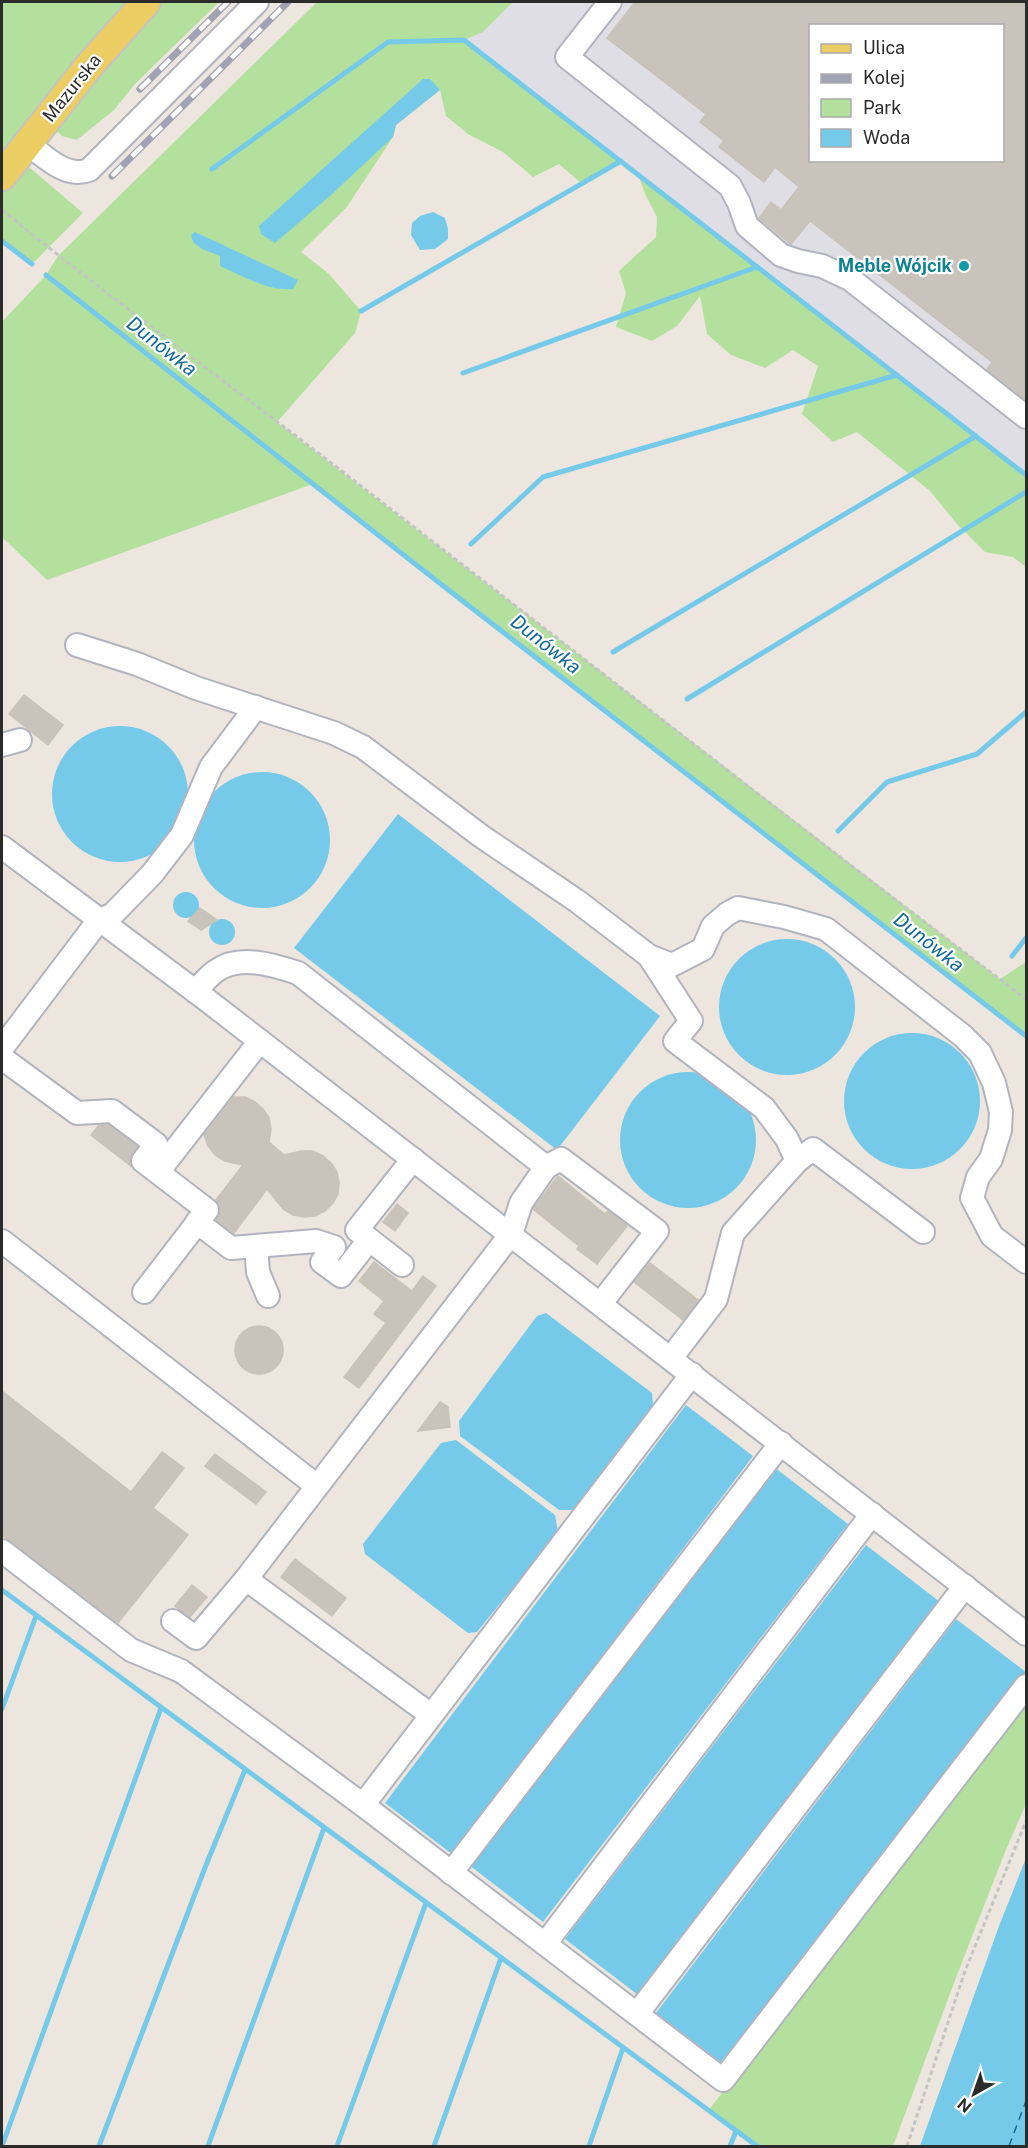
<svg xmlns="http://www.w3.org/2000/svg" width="1028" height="2148" viewBox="0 0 1028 2148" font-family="'Public Sans',sans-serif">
	<rect width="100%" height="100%" fill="#ece6de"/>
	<path fill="#e0dee5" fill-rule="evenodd" d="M513 2H1026V475L464 40 483 32ZM810 26H1002V160H810Z"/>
	<g fill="#b3e09d">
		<polygon points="2,2 132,2 2,163"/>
		<polygon points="158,2 219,2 135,84 114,110 77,140 62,136 53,127"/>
		<polygon points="317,2 513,2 483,32 464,40 621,161 582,184 559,164 533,177 503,152 468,134 446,116 440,90 396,125 393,137 346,208 301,252 329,274 361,311 355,333 277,422 1000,979 1026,962 1026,1036 313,484 47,580 2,537 2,322 46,275 58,256"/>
		<polygon points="23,162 83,213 32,264 2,241 2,192"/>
		<polygon points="638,174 1026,475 1026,567 1013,557 985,552 957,524 930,491 857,432 833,442 802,414 818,366 793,350 765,368 731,355 707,334 700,296 677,326 652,341 616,327 626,293 619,271 656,237 657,217 645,194"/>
		<polygon points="1026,1700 1026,1804 1005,1852 957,1975 893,2146 757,2146 708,2111"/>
	</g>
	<g fill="#75caea">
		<polygon points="423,79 430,79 440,90 396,125 393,137 331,195 275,243 261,234 259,226"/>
		<polygon points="433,212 445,218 448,229 448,239 435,249 420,250 411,235 412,223 420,216"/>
		<path d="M195 232 298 280 293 289C267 291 243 276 220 266V256L202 249 193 242 191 235Z"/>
		<circle cx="120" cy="794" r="68"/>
		<circle cx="262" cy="840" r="68"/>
		<polygon points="398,814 660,1016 557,1150 294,948"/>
		<circle cx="186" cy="905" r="13"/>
		<circle cx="222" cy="932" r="13"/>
		<circle cx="787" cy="1007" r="68"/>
		<circle cx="912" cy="1101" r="68"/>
		<circle cx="688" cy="1140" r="68"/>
		<polygon points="546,1313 652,1393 653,1405 577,1510 559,1510 460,1436 459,1421 537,1316"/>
		<polygon points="686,1405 753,1456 452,1854 385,1803"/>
		<polygon points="456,1440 555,1515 558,1532 477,1632 468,1633 365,1554 363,1544 441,1443"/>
		<polygon points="774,1467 848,1524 543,1922 469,1865"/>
		<polygon points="866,1545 940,1602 638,1995 565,1939"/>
		<polygon points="956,1619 1026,1672 727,2067 656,2013"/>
		<polygon points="1026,1858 1026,2146 920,2146 999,1926"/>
	</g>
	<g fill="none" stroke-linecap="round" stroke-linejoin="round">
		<g stroke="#75caea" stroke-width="5">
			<polyline points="212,169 388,42 464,40 1026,475"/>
			<polyline points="2,241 32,264"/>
			<polyline points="46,275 442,585 1026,1036"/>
			<polyline points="361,311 621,161"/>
			<polyline points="463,373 757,267"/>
			<polyline points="471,544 543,477 897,375"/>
			<polyline points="613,652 976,436"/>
			<polyline points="687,699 1026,492"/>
			<polyline points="838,831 887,782 977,754 1026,712"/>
			<polyline points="1012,956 1026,938"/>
			<polyline points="2,1590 757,2146"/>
			<polyline points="2,1709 36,1616"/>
			<polyline points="2,2146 161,1708"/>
			<polyline points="99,2146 206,1865 245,1770"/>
			<polyline points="208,2146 324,1828"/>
			<polyline points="337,2146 426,1903"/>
			<polyline points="434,2146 501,1958"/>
			<polyline points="589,2146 623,2048"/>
			<polyline points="730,2146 736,2131"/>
		</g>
		<polyline stroke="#136997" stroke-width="1.5" stroke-dasharray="8 6" stroke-linecap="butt" points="1009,2146 1026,2101"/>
	</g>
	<g fill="#c8c4bc" stroke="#c8c2b7" stroke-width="1.5" fill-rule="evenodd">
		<path d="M635 2H1026V400L987 369 992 362 810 221 791 244 759 218 771 202 781 210 799 187 775 167 764 182 719 147 724 141 700 122 706 114 607 38ZM810 26H1002V160H810Z"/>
		<polygon points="24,695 63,725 48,745 9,714"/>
		<polygon points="200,908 217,920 201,930 188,921"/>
		<polygon points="234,1097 245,1097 255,1102 263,1109 269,1118 271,1129 269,1142 284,1155 302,1151 313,1151 323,1156 331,1163 337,1172 339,1183 338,1194 333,1203 325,1211 315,1216 304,1217 293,1215 283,1209 267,1189 234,1233 216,1220 220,1211 216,1200 243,1165 225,1161 215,1155 208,1146 204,1135"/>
		<polygon points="99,1125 108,1125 137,1147 130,1159 131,1166 91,1135"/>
		<polygon points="558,1176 605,1214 608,1211 627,1226 597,1264 577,1249 579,1246 533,1209"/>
		<polygon points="397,1204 408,1213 395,1231 383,1222"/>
		<polygon points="374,1262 412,1291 423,1276 436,1286 359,1388 344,1377 386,1323 374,1314 384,1301 359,1281"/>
		<polygon points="650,1263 698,1300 683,1320 634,1282"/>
		<circle cx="259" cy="1350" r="24"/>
		<polygon points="2,1391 131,1492 162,1452 184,1468 153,1508 188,1535 118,1623 2,1535"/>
		<polygon points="440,1402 448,1407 450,1427 418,1431"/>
		<polygon points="215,1454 266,1492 256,1504 205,1466"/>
		<polygon points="295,1559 346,1598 332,1616 281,1577"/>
		<polygon points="192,1585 207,1597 190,1617 175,1606"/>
	</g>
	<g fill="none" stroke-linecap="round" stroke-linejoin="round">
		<g stroke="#b1b4be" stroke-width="26">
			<g id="minor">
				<polyline points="610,2 567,57 730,186 739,203 747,226 781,255 798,261 822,266 850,279 1026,417"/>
				<path d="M27 143C44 156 66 179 89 170L257 2"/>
				<polyline points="77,645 137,664 196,688 334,733 363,747 481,836 577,901 649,956 672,965 703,949 713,926 727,914 738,908 784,917 826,929 963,1036 980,1053 994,1083 1001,1112 1000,1130 991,1159 978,1177 972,1198 992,1236 1026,1262"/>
				<polyline points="2,745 20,740"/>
				<polyline points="2,847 203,997 1026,1634"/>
				<polyline points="649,956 691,1021 675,1041 764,1108 787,1139 797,1161 733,1233 716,1299 671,1358"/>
				<polyline points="2,1048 99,920 112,915 152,874 182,835 211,767 256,707"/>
				<polyline points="2,1058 77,1113 112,1111 156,1144 143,1161 207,1210 144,1292"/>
				<polyline points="797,1161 813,1149 923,1232"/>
				<polyline points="546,1167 561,1159 657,1231 601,1303"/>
				<polyline points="158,1172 260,1041"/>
				<polyline points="197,1222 231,1248 316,1241 334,1247 322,1262 341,1276 369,1240"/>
				<polyline points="2,1241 317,1486"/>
				<polyline points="256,1246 258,1272 268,1296"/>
				<polyline points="402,1265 357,1230 413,1159"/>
				<polyline points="2,1551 131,1650 181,1671 363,1805 723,2080 1026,1686"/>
				<polyline points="246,1579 431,1715"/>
				<path d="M173 1621 196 1638 246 1579 511 1234 521 1203 546 1167 298 973C274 965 239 954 216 971 208 976 202 985 195 991"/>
				<polyline points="363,1805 692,1374"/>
				<polyline points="451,1873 781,1443"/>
				<polyline points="545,1944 872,1514"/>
				<polyline points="637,2014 965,1586"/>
			</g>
		</g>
		<g stroke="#c4c4c4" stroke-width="32">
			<polyline id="major" points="2,176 89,66 146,2"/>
		</g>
		<g stroke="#c4c4c4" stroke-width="3" stroke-dasharray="4.5 3" stroke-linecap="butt">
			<path d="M2 210C116 303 236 389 352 479 577 653 800 828 1026 999"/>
			<polyline points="907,2146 965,1971 1026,1821"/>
		</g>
		<use href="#minor" stroke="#fff" stroke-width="22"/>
		<use href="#major" stroke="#ebcd64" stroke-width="28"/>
		<g stroke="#a1a3b4" stroke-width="7">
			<g id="rail">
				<polyline points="140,89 228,2"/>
				<polyline points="112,176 288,2"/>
			</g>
		</g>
		<use href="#rail" stroke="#fff" stroke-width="4.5" stroke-dasharray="14" stroke-linecap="butt"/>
	</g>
	<circle fill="#0f9aa8" stroke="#fff" stroke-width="2" cx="964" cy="266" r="6"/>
	<g text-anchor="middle" stroke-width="4.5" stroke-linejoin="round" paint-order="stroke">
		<g font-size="18" fill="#2b2b2b" stroke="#fff">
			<text transform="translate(72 88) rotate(-51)" y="6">Mazurska</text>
		</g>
		<g font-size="18" font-weight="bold" fill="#0d838f" stroke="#fff" text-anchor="end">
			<text x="952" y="272">Meble Wójcik</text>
		</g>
		<g font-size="20" font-style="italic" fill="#136997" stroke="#fff">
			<text transform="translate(162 346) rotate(38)" y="7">Dunówka</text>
			<text transform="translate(546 644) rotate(38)" y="7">Dunówka</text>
			<text transform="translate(929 942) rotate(38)" y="7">Dunówka</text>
		</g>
	</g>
	<rect width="1028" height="2148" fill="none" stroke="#2b2b2b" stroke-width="6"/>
	<rect x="809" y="24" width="195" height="138" fill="#ffffff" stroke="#aaaaaa" stroke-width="1.5"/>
	<rect x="821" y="44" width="30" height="9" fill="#ebcd64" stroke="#aaaaaa" stroke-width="1.5"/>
	<text x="863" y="54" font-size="18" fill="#2b2b2b">Ulica</text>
	<rect x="821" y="74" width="30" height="9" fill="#a1a3b4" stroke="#aaaaaa" stroke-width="1.5"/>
	<text x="863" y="84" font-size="18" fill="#2b2b2b">Kolej</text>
	<rect x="821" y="99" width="30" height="18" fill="#b3e09d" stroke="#aaaaaa" stroke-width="1.5"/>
	<text x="863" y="114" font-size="18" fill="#2b2b2b">Park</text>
	<rect x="821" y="129" width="30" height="18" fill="#75caea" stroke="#aaaaaa" stroke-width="1.5"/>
	<text x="863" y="144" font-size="18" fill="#2b2b2b">Woda</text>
	<g transform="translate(974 2094) rotate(220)" stroke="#ffffff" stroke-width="4.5" paint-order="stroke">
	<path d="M0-4.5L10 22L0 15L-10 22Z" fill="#2b2b2b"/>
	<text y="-9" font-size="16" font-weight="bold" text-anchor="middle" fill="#2b2b2b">N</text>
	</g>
</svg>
